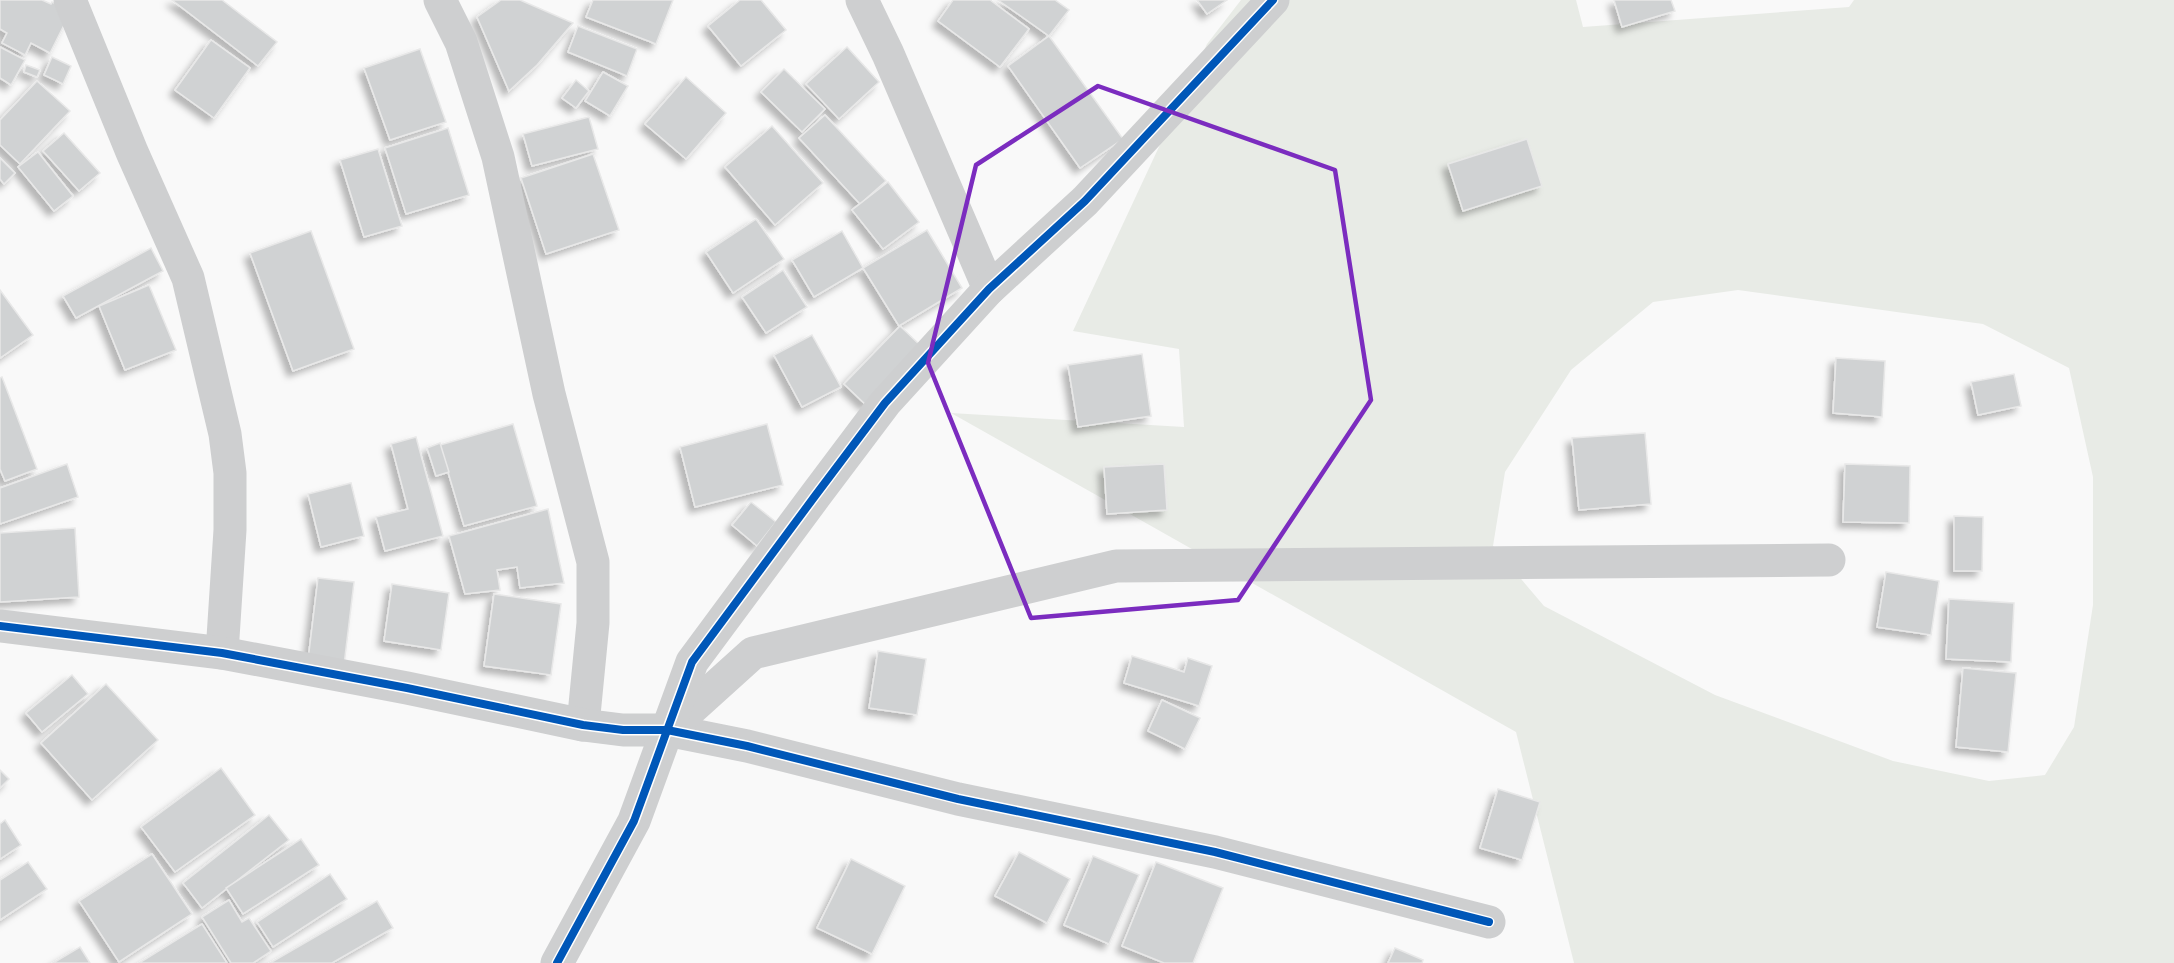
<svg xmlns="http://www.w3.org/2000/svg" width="2174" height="963" viewBox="0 0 2174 963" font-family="'Sofia Sans Condensed',sans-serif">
	<defs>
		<filter id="shadow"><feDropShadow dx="-5.5" dy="5.5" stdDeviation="3" flood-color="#0004"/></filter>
	</defs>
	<rect width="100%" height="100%" fill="#f9f9f9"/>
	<path fill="#e8ebe6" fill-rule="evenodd" d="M1241 0H1576L1583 27 1849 7 1854 0H2174V963H1574L1516 732 951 413 1184 427 1179 349 1073 331 1207 44ZM1738 290 1983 324 2069 368 2093 477V605L2074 727 2045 775 1989 781 1893 761 1715 695 1544 606 1493 546 1505 472 1571 370 1653 302Z"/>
	<g fill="#d0d2d3" stroke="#e8e8e8" stroke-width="1.5" filter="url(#shadow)">
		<polygon points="0,0 42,0 51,4 52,2 71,11 50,53 31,43 25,55 2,43 7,33 0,29"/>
		<polygon points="172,0 222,0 277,42 258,66"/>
		<polygon points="501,0 520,0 573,23 537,65 509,91 477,17"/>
		<polygon points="593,0 673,0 656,44 586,17"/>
		<polygon points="740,0 761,0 786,30 741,66 708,26"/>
		<polygon points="953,0 990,0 1029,29 1000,67 938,21"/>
		<polygon points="998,0 1055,0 1069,10 1049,36"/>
		<polygon points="1197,0 1227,0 1207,14"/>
		<polygon points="1614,0 1671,0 1675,11 1622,27"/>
		<polygon points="578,26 637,49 627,76 568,52"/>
		<polygon points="1049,36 1123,139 1080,168 1008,66"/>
		<polygon points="211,40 250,68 214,118 175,90"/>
		<polygon points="0,47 25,60 11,85 0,78"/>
		<polygon points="847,47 879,82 839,119 806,84"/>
		<polygon points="420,49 446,122 390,140 364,68"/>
		<polygon points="52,57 71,66 63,84 44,75"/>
		<polygon points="26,65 40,70 37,77 24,72"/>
		<polygon points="784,69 825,109 802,132 761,92"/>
		<polygon points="603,72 628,86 610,116 585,101"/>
		<polygon points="686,77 726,113 686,159 645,124"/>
		<polygon points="576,80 589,91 576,108 562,98"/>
		<polygon points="37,81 70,111 20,164 0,145 0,120"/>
		<polygon points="825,115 886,181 860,204 799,138"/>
		<polygon points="589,117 598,149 532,166 523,134"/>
		<polygon points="772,126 823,183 775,225 725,167"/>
		<polygon points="448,128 469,195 406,214 385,148"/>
		<polygon points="64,133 100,173 79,191 43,151"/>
		<polygon points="1527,139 1542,186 1463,211 1448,164"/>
		<polygon points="378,149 402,226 364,237 340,160"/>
		<polygon points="38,152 73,196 54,211 18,167"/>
		<polygon points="593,154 619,230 546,254 521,178"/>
		<polygon points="0,158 15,173 4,184 0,179"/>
		<polygon points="888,182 919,222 883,249 852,210"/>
		<polygon points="756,219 784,259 733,293 706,252"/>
		<polygon points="927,230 962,288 899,326 863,268"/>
		<polygon points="311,231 354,349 293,371 250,253"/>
		<polygon points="842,231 863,268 814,297 792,260"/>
		<polygon points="151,248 163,271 76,318 63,296"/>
		<polygon points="783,270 807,307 766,333 742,297"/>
		<polygon points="149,285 176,350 125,370 99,306"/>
		<polygon points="0,290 33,335 0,358"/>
		<polygon points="900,326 922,347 866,405 844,384"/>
		<polygon points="812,335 841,387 802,407 774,355"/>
		<polygon points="1142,354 1151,416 1078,427 1068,365"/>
		<polygon points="1836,358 1885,361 1882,417 1833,413"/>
		<polygon points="2014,374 2021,406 1978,415 1971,382"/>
		<polygon points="2,377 37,469 5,481 0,469 0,378"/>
		<polygon points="513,424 537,506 464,526 440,445"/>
		<polygon points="767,424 783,485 695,507 680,447"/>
		<polygon points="1645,433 1651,504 1579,510 1572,438"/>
		<polygon points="416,437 443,536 385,551 376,517 408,509 391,444"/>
		<polygon points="440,443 449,472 436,476 427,448"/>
		<polygon points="67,464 78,497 0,524 0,488"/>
		<polygon points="1164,464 1167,510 1107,514 1104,467"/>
		<polygon points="1845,464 1910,466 1909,523 1843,522"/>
		<polygon points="351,483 364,536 321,547 308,494"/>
		<polygon points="751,502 776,522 757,546 732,525"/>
		<polygon points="548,509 564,583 520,588 517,567 497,570 500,590 465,594 449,536"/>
		<polygon points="1954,516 1983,517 1982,571 1954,571"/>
		<polygon points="75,528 79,597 0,602 0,533"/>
		<polygon points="1886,572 1939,581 1931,635 1877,627"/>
		<polygon points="318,578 354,582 344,665 308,660"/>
		<polygon points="392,584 449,593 441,650 384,641"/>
		<polygon points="494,594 561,604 551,675 484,666"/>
		<polygon points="1949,599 2014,603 2011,662 1946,659"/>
		<polygon points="878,651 926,659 917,715 869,708"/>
		<polygon points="1132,656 1184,672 1188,658 1212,666 1199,706 1124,683"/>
		<polygon points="1963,668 2016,673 2008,752 1956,747"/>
		<polygon points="72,675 88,694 42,732 26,713"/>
		<polygon points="106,684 158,740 92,800 41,743"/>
		<polygon points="1162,700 1200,718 1185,749 1148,731"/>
		<polygon points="221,768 255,815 175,872 141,827"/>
		<polygon points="0,770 9,779 0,788"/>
		<polygon points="1498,789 1540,802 1522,860 1480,848"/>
		<polygon points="269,815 289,840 202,908 183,883"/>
		<polygon points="5,820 21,845 0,859 0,824"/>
		<polygon points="301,839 319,865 243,914 226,888"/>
		<polygon points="1019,852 1070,879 1047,923 995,896"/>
		<polygon points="152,854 192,914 119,962 79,901"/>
		<polygon points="1093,856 1139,875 1109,944 1064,925"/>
		<polygon points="851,859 905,886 872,954 817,928"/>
		<polygon points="28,862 47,889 0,920 0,880"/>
		<polygon points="1156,862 1223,888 1193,963 1164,963 1122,946"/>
		<polygon points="330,874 347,899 273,947 257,922"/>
		<polygon points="229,900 242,922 249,918 271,951 253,963 231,963 202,917"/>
		<polygon points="377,901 393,928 332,963 270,963"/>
		<polygon points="202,924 227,963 139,963"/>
		<polygon points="80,947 90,963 53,963"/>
		<polygon points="1395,948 1423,960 1422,963 1388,963"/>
	</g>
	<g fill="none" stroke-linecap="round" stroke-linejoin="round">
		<g stroke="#cecfd0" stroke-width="33">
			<polyline points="70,0 132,152 188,278 225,434 230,473 230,530 222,653"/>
			<polyline points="440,0 461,42 498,157 549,394 593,562 593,623 583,725"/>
			<polyline points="862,0 888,54 989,289"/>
			<polyline points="0,626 222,653 407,688 583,725 623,730 667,730 747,746 958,799 1215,852 1489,922"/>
			<polyline points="671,727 753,653 1116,566 1829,560"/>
			<polyline points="557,963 634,821 692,662 815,496 885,403 989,289 1085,201 1273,0"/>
		</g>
		<g stroke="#fff" stroke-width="11">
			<g id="cycleway">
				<polyline points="0,626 222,653 407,688 583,725 623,730 667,730 747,746 958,799 1215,852 1489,922"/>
				<polyline points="557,963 634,821 692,662 815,496 885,403 989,289 1085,201 1273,0"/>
			</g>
		</g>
		<use href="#cycleway" stroke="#0057b8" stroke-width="8"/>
	</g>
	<path fill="none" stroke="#7b2cbf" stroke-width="4.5" stroke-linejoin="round" d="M1098 86 1335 170 1371 400 1238 600 1031 618 928 363 976 165Z"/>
</svg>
